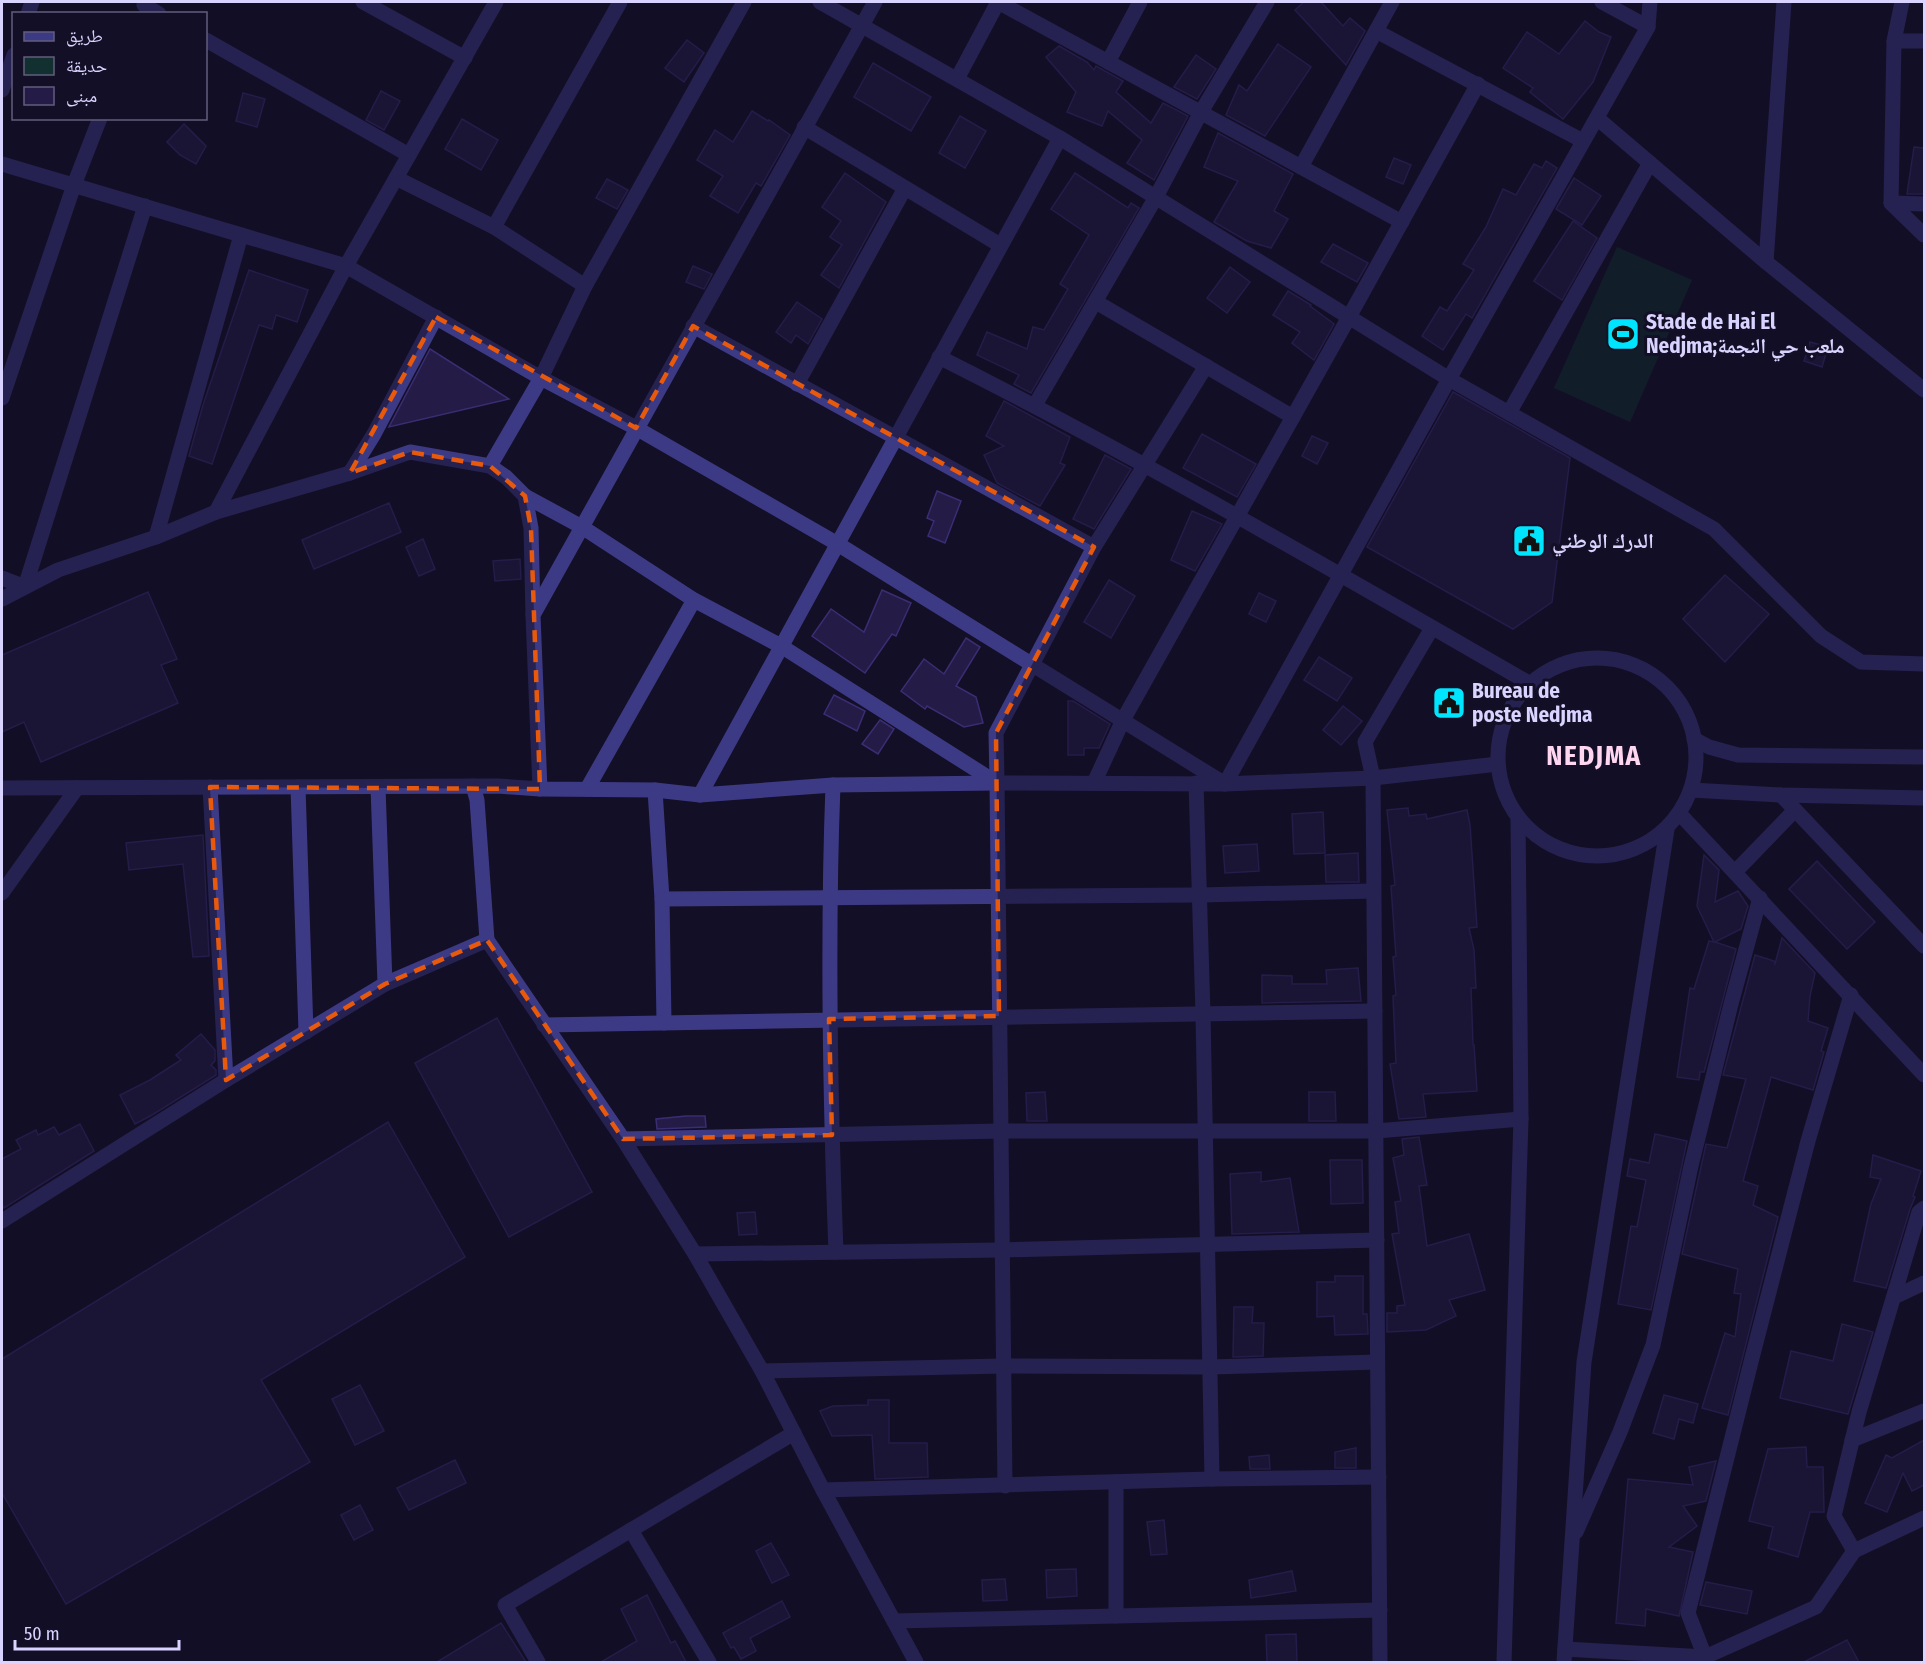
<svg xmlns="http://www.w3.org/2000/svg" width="1926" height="1664" viewBox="0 0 1926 1664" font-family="'Fira Sans Condensed','Noto Naskh Arabic',sans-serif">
	<rect width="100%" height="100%" fill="#130f26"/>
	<polygon fill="#12302f" points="1617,247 1692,280 1630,422 1554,388"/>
	<g fill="#241b47" stroke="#3b2d73" stroke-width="1.5">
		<polygon points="1304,2 1321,2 1343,26 1350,18 1365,31 1346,65 1295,10"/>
		<polygon points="1585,21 1599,32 1611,37 1593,82 1563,119 1530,92 1533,88 1503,68 1527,32 1559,54"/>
		<polygon points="687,40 704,53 684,82 665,68"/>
		<polygon points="1278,44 1311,67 1265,136 1226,115 1239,85 1247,91"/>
		<polygon points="1059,46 1087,62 1094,70 1096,66 1123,81 1116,92 1151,123 1163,103 1188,116 1154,180 1127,163 1142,140 1108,111 1102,126 1067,112 1076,92 1046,57"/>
		<polygon points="1196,55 1216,69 1197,99 1174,87"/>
		<polygon points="873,63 931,97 911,131 854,97"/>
		<polygon points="381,91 400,101 384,130 366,120"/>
		<polygon points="243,93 265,99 257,127 236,121"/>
		<polygon points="752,111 768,121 769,120 790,135 761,186 756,183 738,213 710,196 723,176 697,160 715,130 733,142"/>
		<polygon points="960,116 986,131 965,168 939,153"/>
		<polygon points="462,119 498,140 481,170 445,149"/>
		<polygon points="184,124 206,146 196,164 180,155 167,142"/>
		<polygon points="1218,133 1293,174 1274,211 1288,219 1271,248 1247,241 1214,222 1238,181 1204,167"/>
		<polygon points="1914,147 1924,148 1924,194 1907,194"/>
		<polygon points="1394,158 1411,165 1403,184 1386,177"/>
		<polygon points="1546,161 1557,168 1472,318 1466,314 1443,350 1422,336 1440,307 1447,311 1474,270 1463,264 1486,227 1503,189 1516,195 1534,164 1542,168"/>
		<polygon points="845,173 886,202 839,288 821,275 842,245 830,237 841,221 822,207"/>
		<polygon points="1075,173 1128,208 1131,203 1139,208 1031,393 1014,384 1019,375 977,355 987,332 1027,349 1033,327 1044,330 1068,289 1060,284 1089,235 1051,209"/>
		<polygon points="1574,178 1601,196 1582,225 1556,209"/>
		<polygon points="607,179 628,190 617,209 596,198"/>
		<polygon points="1573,221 1597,238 1562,300 1534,281"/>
		<polygon points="1333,244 1368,263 1357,282 1321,262"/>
		<polygon points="693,266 712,274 704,289 686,282"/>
		<polygon points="1230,267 1250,282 1227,313 1207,298"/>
		<polygon points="249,270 308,290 297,322 276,315 272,329 259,325 212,464 189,456 203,405"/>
		<polygon points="1288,291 1311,305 1310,306 1334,324 1314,360 1292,343 1300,332 1273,315"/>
		<polygon points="797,302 822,319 808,344 796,335 791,343 776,332"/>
		<polygon points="1810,342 1828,347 1822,367 1804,361"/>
		<polygon points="430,349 509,399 389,427"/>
		<polygon points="1453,392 1570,458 1552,602 1513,629 1367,547"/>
		<polygon points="1004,401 1070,437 1060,463 1065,465 1040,506 997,483 984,455 1004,446 986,436"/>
		<polygon points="1202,434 1256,464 1237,497 1183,468"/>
		<polygon points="1312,436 1328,443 1317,464 1302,456"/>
		<polygon points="1105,455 1131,469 1094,529 1073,519"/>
		<polygon points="937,491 961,501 945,543 928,536 934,521 927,518"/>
		<polygon points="389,503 401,532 314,569 302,540"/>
		<polygon points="1192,511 1222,524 1195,571 1171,560"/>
		<polygon points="423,539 435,569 419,576 406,547"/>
		<polygon points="520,559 521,579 495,581 493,561"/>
		<polygon points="1725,575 1769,614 1725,662 1683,619"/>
		<polygon points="1109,580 1135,596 1111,638 1084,622"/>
		<polygon points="882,590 911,603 896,636 892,634 865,673 812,636 831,609 864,632"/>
		<polygon points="148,592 177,659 161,665 178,703 41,762 24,722 2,732 2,655"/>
		<polygon points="1259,593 1276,601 1266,622 1249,614"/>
		<polygon points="966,638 980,647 956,686 976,697 983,723 964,727 927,706 925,709 901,691 924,659 944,674"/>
		<polygon points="1319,657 1352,678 1337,701 1304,680"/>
		<polygon points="834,695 865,711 857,731 824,714"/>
		<polygon points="1068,701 1073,701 1110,724 1099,748 1084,748 1084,755 1068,755"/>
		<polygon points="1343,706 1362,721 1341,745 1323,730"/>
		<polygon points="880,720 894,729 878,754 862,744"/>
		<polygon points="1408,808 1409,816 1426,814 1427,819 1467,810 1470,825 1477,927 1469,928 1474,950 1476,988 1471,988 1473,1045 1474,1045 1477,1091 1423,1094 1426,1117 1399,1119 1390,1064 1396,1063 1393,996 1396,995 1393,957 1396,956 1391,886 1395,885 1387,810"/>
		<polygon points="1323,812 1325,853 1294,854 1292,814"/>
		<polygon points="203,835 209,956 193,957 183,864 129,870 126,843"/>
		<polygon points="1257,844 1259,871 1225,873 1223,846"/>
		<polygon points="1358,853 1359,882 1326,882 1325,855"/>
		<polygon points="1704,855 1719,870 1715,902 1738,891 1748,906 1741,929 1715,942 1736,949 1704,1072 1700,1072 1699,1080 1677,1077 1690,988 1694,989 1709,941 1714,942 1697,906"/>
		<polygon points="1817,861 1875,922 1847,949 1789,889"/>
		<polygon points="1782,938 1815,973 1810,996 1808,1021 1828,1028 1821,1051 1824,1052 1813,1090 1771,1077 1743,1181 1758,1186 1753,1205 1778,1217 1728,1415 1702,1408 1725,1333 1735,1337 1741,1294 1734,1293 1738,1269 1682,1254 1706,1144 1727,1148 1746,1079 1723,1075 1755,955 1774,961 1775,964"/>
		<polygon points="1358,968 1361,1001 1262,1003 1262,975 1292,976 1292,984 1327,984 1326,970"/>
		<polygon points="497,1018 592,1192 509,1237 415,1063"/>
		<polygon points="201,1034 215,1050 215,1061 211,1065 216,1070 216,1075 152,1115 135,1124 120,1095 150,1080 181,1060 176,1055"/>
		<polygon points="1045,1092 1047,1121 1027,1121 1026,1093"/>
		<polygon points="1309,1092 1335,1092 1336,1121 1309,1121"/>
		<polygon points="686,1116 705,1116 706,1127 657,1129 656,1119"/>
		<polygon points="388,1122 465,1257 261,1380 310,1462 66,1604 2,1493 2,1359"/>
		<polygon points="80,1124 94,1151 4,1208 2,1204 2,1159 21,1149 16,1140 36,1130 38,1135 54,1127 59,1135"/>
		<polygon points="1655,1134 1687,1141 1651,1310 1618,1304 1631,1226 1637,1227 1646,1180 1627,1176 1630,1159 1649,1163"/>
		<polygon points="1419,1137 1427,1185 1419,1186 1427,1246 1469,1234 1485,1290 1449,1300 1456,1316 1426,1330 1387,1332 1387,1313 1397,1313 1397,1306 1405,1305 1392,1234 1399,1233 1395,1202 1401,1201 1393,1158 1404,1155 1402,1139"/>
		<polygon points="1873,1155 1921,1171 1913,1196 1915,1197 1910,1209 1886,1288 1854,1281 1871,1204 1881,1179 1870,1177"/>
		<polygon points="1330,1160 1362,1160 1363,1203 1331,1204"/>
		<polygon points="1261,1172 1261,1182 1290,1178 1299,1232 1232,1234 1230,1174"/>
		<polygon points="755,1212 757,1234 739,1235 737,1213"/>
		<polygon points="1335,1276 1363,1276 1363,1314 1367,1314 1368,1334 1335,1335 1334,1316 1317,1317 1317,1282 1335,1282"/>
		<polygon points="1234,1307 1253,1307 1252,1323 1264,1323 1263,1356 1233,1357"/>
		<polygon points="1842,1324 1873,1332 1848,1414 1780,1398 1791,1351 1833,1361"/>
		<polygon points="360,1385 384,1431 355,1445 332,1399"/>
		<polygon points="1664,1395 1698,1404 1693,1423 1679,1419 1674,1439 1653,1433"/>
		<polygon points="868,1400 889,1400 889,1443 927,1443 928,1477 875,1479 872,1435 832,1436 820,1411 833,1406 868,1405"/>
		<polygon points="1924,1440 1924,1485 1912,1491 1903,1473 1887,1512 1865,1503 1886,1455 1892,1458"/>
		<polygon points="1806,1447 1807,1467 1823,1467 1824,1512 1810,1512 1798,1557 1768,1548 1773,1527 1749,1521 1768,1449"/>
		<polygon points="1356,1448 1356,1468 1335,1468 1335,1452"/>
		<polygon points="1269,1455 1270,1469 1250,1469 1249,1457"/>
		<polygon points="455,1460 466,1483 409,1510 397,1488"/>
		<polygon points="1716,1461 1706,1501 1683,1506 1697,1526 1669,1547 1693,1552 1679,1616 1646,1609 1645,1626 1616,1623 1628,1479 1693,1485 1689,1467"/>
		<polygon points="360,1505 373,1530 354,1540 341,1515"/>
		<polygon points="1164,1520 1167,1554 1151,1555 1147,1522"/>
		<polygon points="771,1543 789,1575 772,1583 756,1551"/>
		<polygon points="1076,1569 1077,1596 1047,1598 1046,1570"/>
		<polygon points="1292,1571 1296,1591 1251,1598 1249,1580"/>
		<polygon points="1005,1579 1007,1600 983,1601 982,1580"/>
		<polygon points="1706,1582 1752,1591 1747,1614 1700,1605"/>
		<polygon points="647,1595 671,1643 675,1641 686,1662 601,1662 637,1641 621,1609"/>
		<polygon points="782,1601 790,1617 750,1638 756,1651 741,1659 734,1647 731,1648 723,1633"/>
		<polygon points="501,1623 526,1662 437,1662"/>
		<polygon points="1296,1634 1297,1662 1267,1662 1266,1635"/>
		<polygon points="1847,1640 1859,1662 1804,1662"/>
	</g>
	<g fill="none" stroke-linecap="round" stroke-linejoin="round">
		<g stroke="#3d3a85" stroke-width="15">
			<polyline points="363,2 465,58"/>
			<polyline points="820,2 1060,138 1449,379 1714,529 1821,636 1861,662 1924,664"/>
			<polyline points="1902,2 1894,41 1891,203 1924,235"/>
			<polyline points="144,5 159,14"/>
			<polyline points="28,14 32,2"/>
			<polyline points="1648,27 1650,2"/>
			<polyline points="1376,31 1583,141"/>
			<polyline points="206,40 409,155"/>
			<polyline points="1894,41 1924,41"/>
			<polyline points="1108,62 1140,2"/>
			<polyline points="957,79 998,2 1402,222"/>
			<polyline points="2,90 14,55"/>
			<polyline points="1597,118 1766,262 1924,390"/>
			<polyline points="804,127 1000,245"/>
			<polyline points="2,164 346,266 541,378 636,428 836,543 1225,784 1449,379 1648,27 1602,2"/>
			<polyline points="1301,167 1392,2"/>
			<polyline points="396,178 494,227 585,286"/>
			<polyline points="1891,203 1924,204"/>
			<polyline points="494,227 620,2"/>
			<polyline points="1766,262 1784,2"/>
			<polyline points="1096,302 1293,417"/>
			<polyline points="693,326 1094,547"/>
			<path d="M939 357C1140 458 1334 571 1529 683"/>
			<polyline points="797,384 905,188"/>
			<polyline points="2,398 74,185 100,118"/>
			<polyline points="1035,405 1156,197 1201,112 1267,2"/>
			<polyline points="1509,413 1650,163"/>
			<polyline points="490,466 541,378 585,286 744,2"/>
			<polyline points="350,473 374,434 436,317"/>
			<polyline points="525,496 582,527 694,600 781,646 997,783 1005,1486"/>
			<polyline points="216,512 346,266 496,2"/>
			<polyline points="156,537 241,235"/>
			<polyline points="2,578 25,587 145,206"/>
			<polyline points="2,599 58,570 156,537 216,512 350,473 410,452 490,466 506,477 525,496 531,528 533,615"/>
			<circle cx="1597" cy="757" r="99"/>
			<polyline points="1694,739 1709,747 1738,755 1924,757"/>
			<polyline points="997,783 996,733 1094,547 1206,366"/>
			<polyline points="1094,783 1123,720 1349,317 1478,84"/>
			<polyline points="1196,783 1203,1014 1212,1479"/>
			<path d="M833 785C827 941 830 1096 836 1252"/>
			<polyline points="210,787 226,1080"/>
			<polyline points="298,787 306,1032"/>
			<polyline points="378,787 385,984"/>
			<polyline points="2,788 498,786 540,789 655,790 700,795 833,785 997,783 1225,784 1373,778 1498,764"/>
			<polyline points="540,789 533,615 875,2"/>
			<polyline points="587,789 694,600"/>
			<polyline points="655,790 662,899 664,1023"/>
			<polyline points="1691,790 1781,795 1924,798"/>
			<polyline points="700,795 1060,138"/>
			<polyline points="1781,795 1924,946"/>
			<polyline points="1679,813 1924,1075"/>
			<polyline points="1735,872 1794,811"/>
			<polyline points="2,893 77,788"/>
			<polyline points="662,899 1200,895 1373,891"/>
			<polyline points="487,940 623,1139 695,1254 762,1371 823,1490 916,1662"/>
			<polyline points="544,1025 1375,1011"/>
			<polyline points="623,1139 1001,1131 1376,1131 1521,1119"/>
			<polyline points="2,1221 226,1080 385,984 487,940 477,800 473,786"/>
			<polyline points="695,1254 1002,1250 1377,1240"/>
			<polyline points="1894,1297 1924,1283"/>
			<polyline points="762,1371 1004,1366 1210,1367 1377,1362"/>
			<polyline points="1852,1440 1924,1411"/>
			<polyline points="1116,1482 1116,1616"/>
			<polyline points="823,1490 1212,1479 1379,1477"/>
			<polyline points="631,1530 709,1662"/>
			<polyline points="1576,1532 1620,1432 1653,1345 1691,1166 1731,1004 1760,898"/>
			<polyline points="1854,1551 1834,1516 1859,1412 1919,1212 1924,1208"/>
			<polyline points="894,1621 1380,1610"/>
			<polyline points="1565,1649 1705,1657 1816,1607 1854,1551 1924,1518"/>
			<polyline points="538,1662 505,1605 794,1433"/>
			<polyline points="1380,1662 1373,778 1365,742 1432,628"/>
			<polyline points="1504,1662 1521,1119 1518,818"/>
			<polyline points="1564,1662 1584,1362 1667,829"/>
			<polyline points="1705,1662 1705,1657 1688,1613 1752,1358 1808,1141 1851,995"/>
		</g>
	</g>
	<path d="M0 0H1926V1664H0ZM436 317 636 428 693 326 1094 547 996 733 999 1016 829 1019 832 1135 623 1139 487 940 385 984 226 1080 210 787 540 789 531 528 525 496 490 466 410 452 350 473Z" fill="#130f26" fill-opacity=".55" fill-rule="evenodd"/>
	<path fill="none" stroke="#e8590c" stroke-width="4.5" stroke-dasharray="12 8" stroke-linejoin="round" d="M436 317 636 428 693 326 1094 547 996 733 999 1016 829 1019 832 1135 623 1139 487 940 385 984 226 1080 210 787 540 789 531 528 525 496 490 466 410 452 350 473Z"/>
	<defs>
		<g id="stadium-square" transform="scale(1.725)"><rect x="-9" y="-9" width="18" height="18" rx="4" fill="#00e5ff" stroke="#130f26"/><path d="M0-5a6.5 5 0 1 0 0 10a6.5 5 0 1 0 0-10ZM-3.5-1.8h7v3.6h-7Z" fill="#111"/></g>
		<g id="civic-square" transform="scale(1.725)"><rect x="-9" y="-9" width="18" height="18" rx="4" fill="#00e5ff" stroke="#130f26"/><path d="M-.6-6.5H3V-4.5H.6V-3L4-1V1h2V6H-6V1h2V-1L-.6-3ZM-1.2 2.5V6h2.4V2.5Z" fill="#111"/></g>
	</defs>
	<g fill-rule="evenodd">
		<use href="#stadium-square" x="1623" y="334"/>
		<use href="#civic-square" x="1529" y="541"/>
		<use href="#civic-square" x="1449" y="703"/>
	</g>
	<g text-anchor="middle" stroke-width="6" stroke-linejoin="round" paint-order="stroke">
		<g font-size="21" font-weight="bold" fill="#d9d4ff" stroke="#130f26" text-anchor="start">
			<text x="1646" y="329">Stade de Hai El<tspan x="1646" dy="24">Nedjma;ملعب حي النجمة</tspan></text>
			<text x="1552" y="548">الدرك الوطني</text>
			<text x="1472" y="698">Bureau de<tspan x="1472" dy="24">poste Nedjma</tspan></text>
		</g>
		<g font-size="27" font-weight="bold" letter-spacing="1.5" fill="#ffd6f0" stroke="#130f26">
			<text x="1594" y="765">NEDJMA</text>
		</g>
	</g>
	<rect width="1926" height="1664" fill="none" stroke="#d9d4ff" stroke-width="6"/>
	<rect x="12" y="12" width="195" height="108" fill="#130f26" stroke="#625e7d" stroke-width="1.5"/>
	<rect x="24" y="32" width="30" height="9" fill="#3d3a85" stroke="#625e7d" stroke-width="1.5"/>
	<text x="66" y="42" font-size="18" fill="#d9d4ff">طريق</text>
	<rect x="24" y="57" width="30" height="18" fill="#12302f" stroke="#625e7d" stroke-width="1.5"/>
	<text x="66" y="72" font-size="18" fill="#d9d4ff">حديقة</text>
	<rect x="24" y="87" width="30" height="18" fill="#241b47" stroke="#625e7d" stroke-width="1.5"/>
	<text x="66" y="102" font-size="18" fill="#d9d4ff">مبنى</text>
	<path d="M15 1640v9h164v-9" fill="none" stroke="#d9d4ff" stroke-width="3"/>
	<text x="24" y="1640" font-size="18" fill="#d9d4ff" stroke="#130f26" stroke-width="4.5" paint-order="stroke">50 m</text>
</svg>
